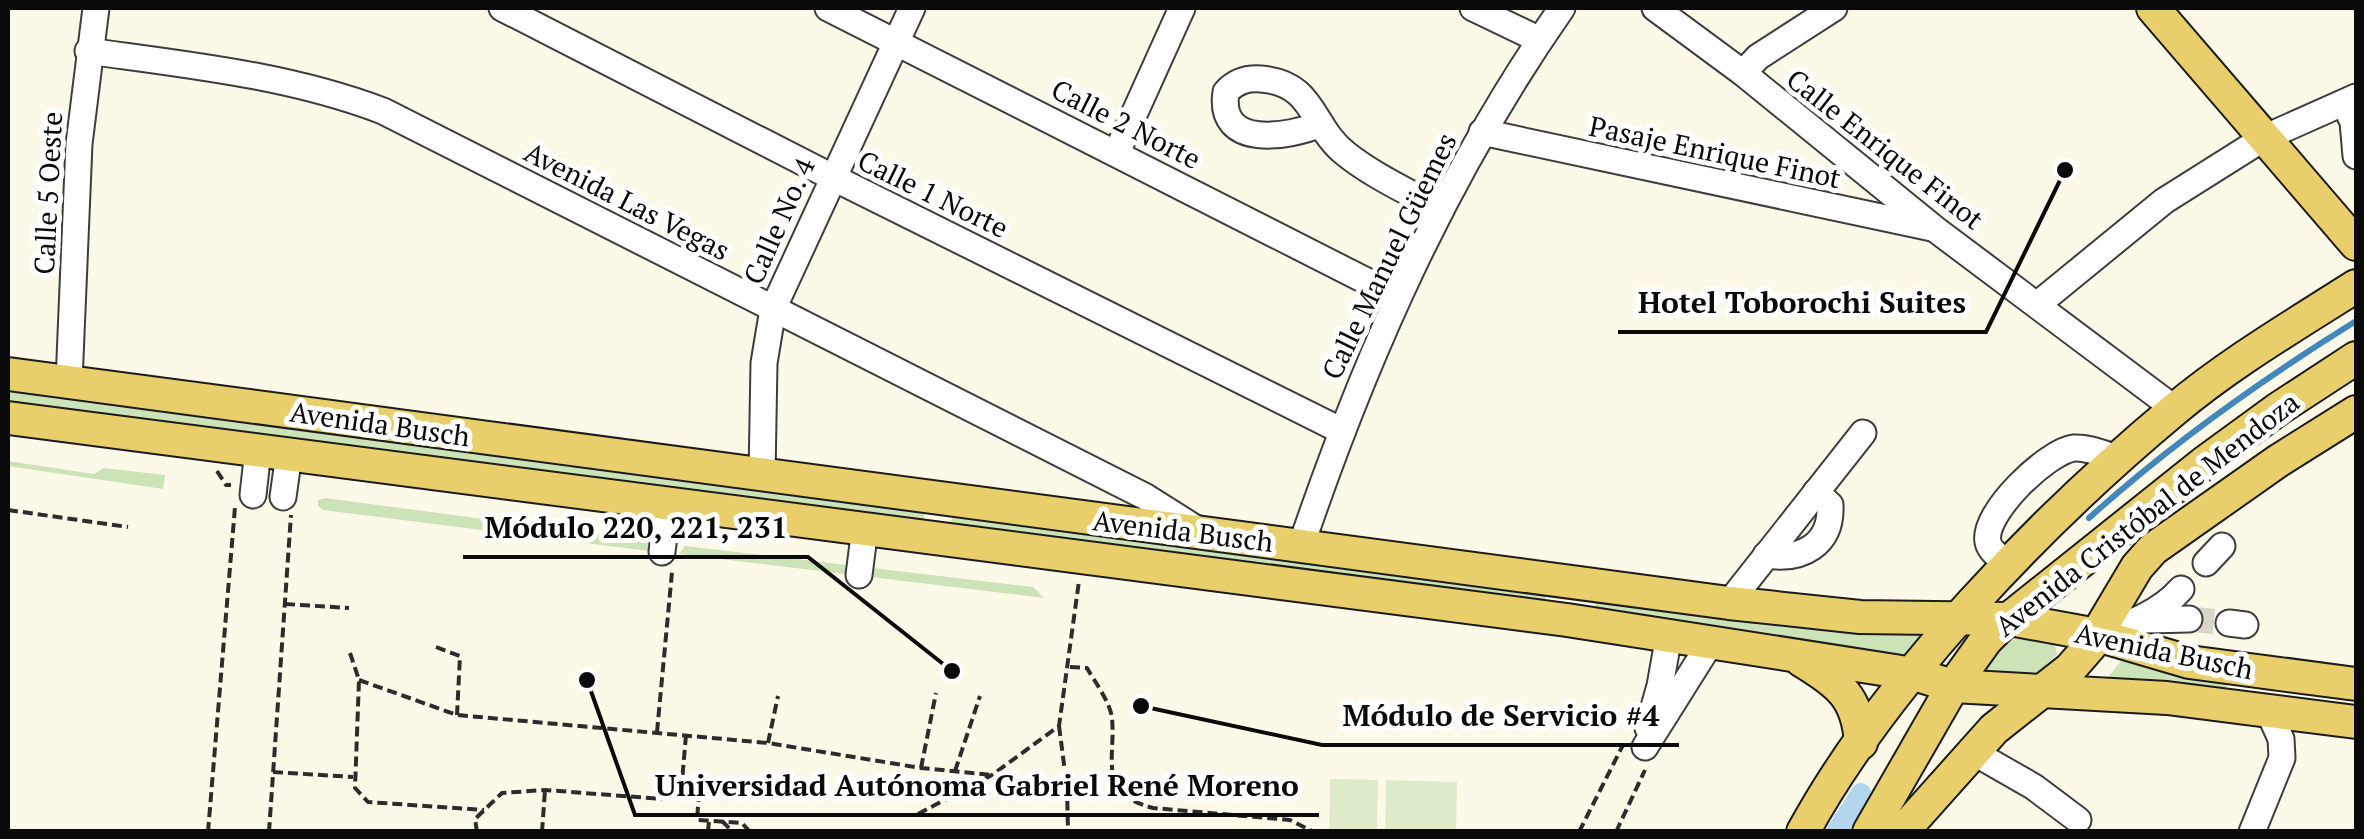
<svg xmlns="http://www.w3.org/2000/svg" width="2364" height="839" viewBox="0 0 2364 839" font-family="'PT Serif',serif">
	<rect width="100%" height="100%" fill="#fdf9e9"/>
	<g fill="#cce2b7">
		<polygon points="8,386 924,511 924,518 916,522 8,402"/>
		<polygon points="8,461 94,474 104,468 165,475 163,489 8,466"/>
		<polygon points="325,498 651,541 657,552 323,510 318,506 318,500"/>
		<polygon points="953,514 1547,592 1545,603 956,527 951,522"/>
		<polygon points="685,546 1033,587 1044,598 679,554"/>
		<polygon points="1595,601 1927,632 1909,655 1596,612"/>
		<polygon points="2007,633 2053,638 2057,654 2033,678 1986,676 1980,670"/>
		<polygon points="2124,657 2227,682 2227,691 2105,681"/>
	</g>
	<g fill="#deebc8">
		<polygon points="1330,779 1378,780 1377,831 1329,831"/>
		<polygon points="1386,780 1457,782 1456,831 1385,831"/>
	</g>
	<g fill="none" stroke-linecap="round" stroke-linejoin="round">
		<path stroke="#4288bd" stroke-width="6" d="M2089 518C2172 443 2261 380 2356 321"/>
		<polyline stroke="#b3d6ee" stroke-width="20" points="1836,832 1861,793"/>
		<polyline stroke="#d9d5c8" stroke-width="25" stroke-dasharray="25 12" stroke-linecap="butt" points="2189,619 2229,623"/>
		<g stroke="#3d3d3d" stroke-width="29">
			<g id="minor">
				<polyline points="502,8 832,177 1340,430"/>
				<polyline points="828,8 1396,296"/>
				<polyline points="1473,8 1540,40"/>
				<polyline points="1655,8 1743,73 1935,229 2175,409"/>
				<path d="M88 51C188 65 288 75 383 111L1146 497 1195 528"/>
				<polyline points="1743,73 1758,57 1834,8"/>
				<polyline points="2344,103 2353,122 2356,156"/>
				<path d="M1321 124C1289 137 1217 150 1226 92 1236 81 1247 78 1261 79 1315 83 1311 127 1346 154 1375 177 1409 192 1441 210"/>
				<polyline points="1482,132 1932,228"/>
				<polyline points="1117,152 1182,8"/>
				<polyline points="2038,304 2164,201 2264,138 2356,97"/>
				<polyline points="69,382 79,144 96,8"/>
				<polyline points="762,475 764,363 773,309 912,8"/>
				<polyline points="253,495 258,450"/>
				<polyline points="283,497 289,454"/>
				<path d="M1301 546C1366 355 1446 174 1562 8"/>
				<polyline points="662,552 668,503"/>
				<path d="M1766 555C1801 561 1832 545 1830 505L1816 492"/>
				<polyline points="2206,563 2222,546"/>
				<path d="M2009 564C2001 558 1990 552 1988 542 1982 513 2048 451 2074 448 2089 447 2106 455 2120 459"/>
				<polyline points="859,575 865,528"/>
				<polyline points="1729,603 1863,433"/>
				<polyline points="2147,620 2189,619"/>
				<polyline points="2229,623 2245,625"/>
				<path d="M2097 635C2128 624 2159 614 2181 589"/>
				<polyline points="1648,728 1660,686 1669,635"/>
				<polyline points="1645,747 1711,642"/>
				<polyline points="1973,752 2034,787 2078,820"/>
				<polyline points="2252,832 2282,758 2281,739 2268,710"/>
			</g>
		</g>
		<g stroke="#1b1b1b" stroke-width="36">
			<g id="major">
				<polyline points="2153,8 2356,244"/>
				<polyline points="8,374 1729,603 1860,617 2010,619 2097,635 2189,662 2356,684"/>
				<polyline points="8,418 1567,620 1914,674 1953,686 2167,698 2356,722"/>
				<path d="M1801 660C1839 683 1858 697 1861 743"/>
				<path d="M1803 832C1886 680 2042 520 2174 410 2230 363 2295 325 2356 286"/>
				<polyline points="1869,832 1953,686 1986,640 2000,626 2204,463 2278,409 2356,358"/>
				<polyline points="1902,832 1994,729 2070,669 2090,646 2137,567 2153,549 2278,461 2356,412"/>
			</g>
		</g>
		<g stroke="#2c2c2c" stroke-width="4" stroke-dasharray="10 5" stroke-linecap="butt">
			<polyline points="217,471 226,485 231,485"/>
			<polyline points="8,510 128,527"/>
			<polyline points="285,604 349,608"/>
			<polyline points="436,647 460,656 457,715"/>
			<polyline points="350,653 359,680 355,788 368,802 484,810"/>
			<path d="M1070 667 1087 668C1095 682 1110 702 1112 718 1116 760 1096 793 1153 808L1290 820 1314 832"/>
			<polyline points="359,680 457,715 768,743 921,768 992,775"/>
			<polyline points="1059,726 1067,787 1068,832"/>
			<polyline points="657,732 672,572"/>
			<polyline points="686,735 681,793 699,793 697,820 742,823 750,832"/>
			<polyline points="768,743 778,696"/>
			<polyline points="921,768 936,693"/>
			<polyline points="955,771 980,696"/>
			<polyline points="273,772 353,777"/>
			<polyline points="1125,795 1138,780"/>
			<polyline points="918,814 992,775 1059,726 1079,581"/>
			<polyline points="722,821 733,832"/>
			<polyline points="208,832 235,507"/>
			<polyline points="269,832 291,515"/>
			<polyline points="477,832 475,819 502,793 545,790 663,799 681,793"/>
			<polyline points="542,832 545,790"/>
			<polyline points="708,832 709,821"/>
			<polyline points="1579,832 1623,745"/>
			<polyline points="1616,832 1645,770"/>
		</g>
		<use href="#minor" stroke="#fff" stroke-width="25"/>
		<use href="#major" stroke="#e9cf6c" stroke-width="32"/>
	</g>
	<g text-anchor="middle" stroke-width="10" stroke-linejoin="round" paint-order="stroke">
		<g font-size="28" fill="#0a0a0a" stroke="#fff">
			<text transform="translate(1126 124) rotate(27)" y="10">Calle 2 Norte</text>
			<text transform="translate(1885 149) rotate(38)" y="10">Calle Enrique Finot</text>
			<text transform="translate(1715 152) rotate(12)" y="10">Pasaje Enrique Finot</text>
			<text transform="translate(48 193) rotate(-87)" y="10">Calle 5 Oeste</text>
			<text transform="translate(933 194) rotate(26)" y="10">Calle 1 Norte</text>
			<text transform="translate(627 201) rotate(27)" y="10">Avenida Las Vegas</text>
			<text transform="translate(779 221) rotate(-66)" y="10">Calle No. 4</text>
			<text transform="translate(1389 256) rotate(-64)" y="10">Calle Manuel Güemes</text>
			<text transform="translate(380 424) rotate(8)" y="10">Avenida Busch</text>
			<text transform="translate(2147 514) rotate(-38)" y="10">Avenida Cristóbal de Mendoza</text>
			<text transform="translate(1183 531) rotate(7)" y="10">Avenida Busch</text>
			<text transform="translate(2164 651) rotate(12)" y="10">Avenida Busch</text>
		</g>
	</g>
	<path fill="none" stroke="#0a0a0a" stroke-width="4" d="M2065 170L1986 332H1618M952 671L808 557H463M1141 706L1322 745H1679M587 680L635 815H1319"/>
	<g fill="#0a0a0a" stroke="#fff" stroke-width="4">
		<circle cx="2065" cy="170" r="10"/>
		<circle cx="952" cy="671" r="10"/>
		<circle cx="1141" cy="706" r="10"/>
		<circle cx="587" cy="680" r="10"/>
	</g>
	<g font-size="30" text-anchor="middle" font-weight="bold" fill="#0a0a0a" stroke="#fff" stroke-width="10" stroke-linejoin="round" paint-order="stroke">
		<text x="1802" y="313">Hotel Toborochi Suites</text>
		<text x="636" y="538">Módulo 220, 221, 231</text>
		<text x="1501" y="726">Módulo de Servicio #4</text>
		<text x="977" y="796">Universidad Autónoma Gabriel René Moreno</text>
	</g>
	<rect width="2364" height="839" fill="none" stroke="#0a0a0a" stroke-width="20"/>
</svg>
